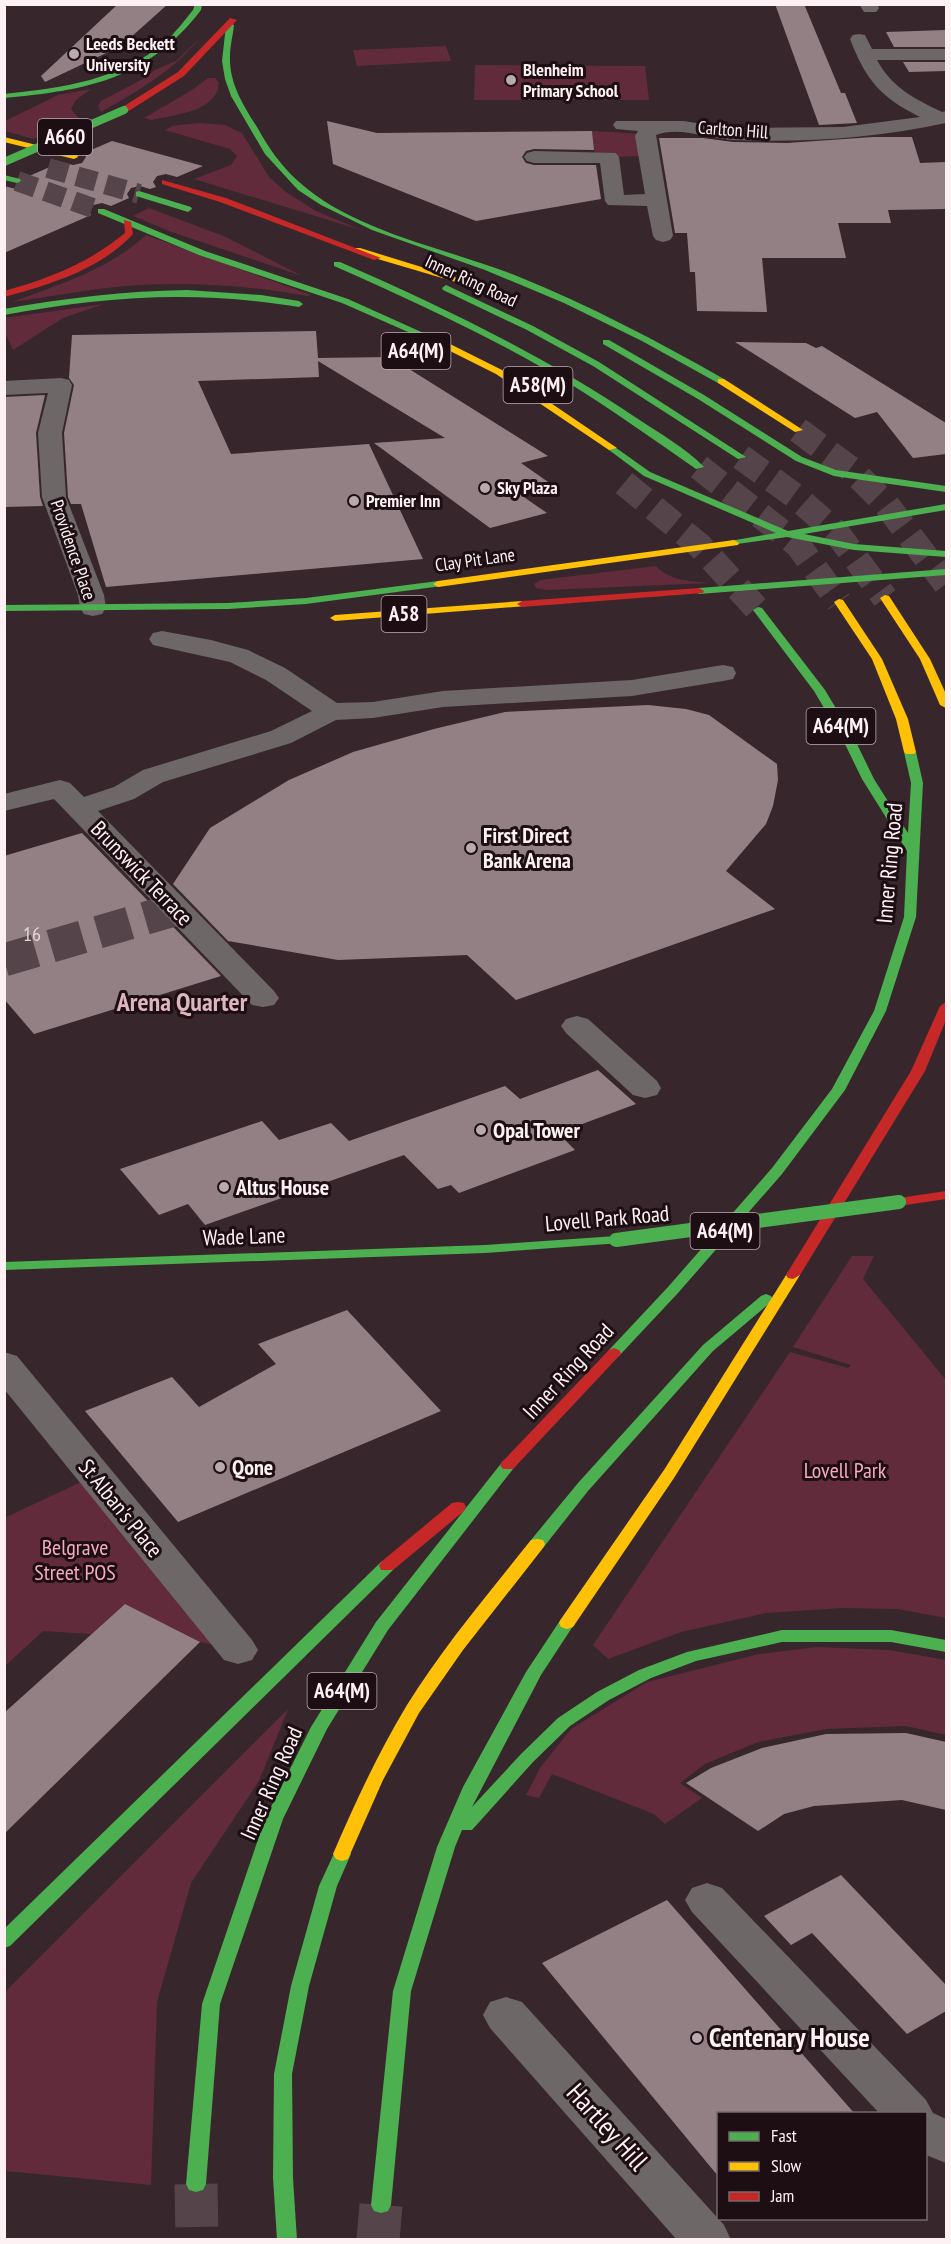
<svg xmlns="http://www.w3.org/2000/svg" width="951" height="2244" viewBox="0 0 951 2244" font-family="'PT Sans Narrow',sans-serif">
	<rect width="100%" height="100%" fill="#37272c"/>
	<g fill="#612b3c">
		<path d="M200 38C173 71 138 91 101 112L98 106 101 101 141 80 155 70 176 61Z"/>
		<polygon points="446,46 451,61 357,66 353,50"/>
		<polygon points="475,65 645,66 649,100 474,100"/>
		<path d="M208 78H215L219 83C217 112 173 115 151 120L144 118 192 90Z"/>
		<polygon points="91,89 76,100 71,109 80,120 34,139 5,131 5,121 58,95"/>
		<polygon points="199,123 225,125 242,133 269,177 286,192 316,211 361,230 194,179 231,165 237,156 230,149 165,130 172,126"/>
		<polygon points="592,131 645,134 649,156 595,157"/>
		<polygon points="149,208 226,237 302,276 169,231 133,216"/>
		<path d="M146 235 311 295 307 296C251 286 196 282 139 285 96 288 54 296 12 302 59 285 109 269 146 235Z"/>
		<polygon points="104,304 63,318 13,350 5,333 4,318"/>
		<path d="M656 566C670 581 690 581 709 583L547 590 536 588 534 584 541 580Z"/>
		<polygon points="852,1256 874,1256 863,1279 946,1380 946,1618 898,1609 842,1608 766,1613 681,1632 608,1659 593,1645 790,1352 848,1368 851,1365 793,1347"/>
		<polygon points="94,1476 238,1650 200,1642 125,1604 91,1634 43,1631 5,1666 4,1518"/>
		<polygon points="817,1647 889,1650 946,1660 946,1735 906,1726 826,1729 758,1742 705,1764 680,1783 702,1798 665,1824 654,1814 552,1774 539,1798 526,1795 540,1768 571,1729 647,1682 759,1654"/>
		<polygon points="288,1709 259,1781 191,1883 157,2002 151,2185 5,2171 5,1992"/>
	</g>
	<g fill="#938085">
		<polygon points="118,4 168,4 121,46 45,82 41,76"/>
		<polygon points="775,4 804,4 841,93 845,93 857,123 819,125"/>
		<polygon points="946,30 946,47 894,47 886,32"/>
		<polygon points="903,62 946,62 946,71 909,72"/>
		<polygon points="327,121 377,133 592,131 594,150 534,149 526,151 522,157 526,163 534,165 596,165 601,199 476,221 333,164"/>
		<polygon points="873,137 912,137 920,163 946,162 946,209 888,210 891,223 838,223 846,258 762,258 767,312 697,311 695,272 690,272 687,233 675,233 659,138 703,138 733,142 787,143"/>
		<polygon points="112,141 203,166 177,177 166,174 157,176 153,182 156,187 150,189 140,186 131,188 127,194 129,198 111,206 102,203 93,205 89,211 91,215 4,253 4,186 16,189 25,187 29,181 27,177 61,162 73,165 82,163 86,157 84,153"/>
		<polygon points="316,331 318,358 390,357 548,456 521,463 551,484 518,493 547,513 490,528 374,443 445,438 318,361 319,377 198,381 231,454 369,444 423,559 106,587 81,504 71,504 68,497 64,433 74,385 69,378 72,335"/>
		<polygon points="735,342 806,343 816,348 822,346 946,423 946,454 913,458 877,412 855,418"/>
		<polygon points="45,395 36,433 40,497 43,506 4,507 4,397"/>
		<polygon points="648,705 686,709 709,715 777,764 778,780 773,806 766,824 726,871 775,909 516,1000 467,955 338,960 228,941 173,884 210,828 289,780 353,752 434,729 505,712"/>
		<polygon points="82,833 221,976 34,1034 4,999 4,856"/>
		<polygon points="598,1070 636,1104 558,1133 575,1150 459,1193 451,1185 438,1189 404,1155 205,1225 188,1204 159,1215 120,1169 262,1121 279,1140 331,1123 349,1141 505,1086 520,1099"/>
		<polygon points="347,1310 441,1411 178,1522 85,1411 172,1377 199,1407 276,1364 258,1344"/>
		<polygon points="125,1604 200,1642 4,1834 4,1713"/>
		<polygon points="906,1733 946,1742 946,1810 902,1800 814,1806 784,1814 758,1831 686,1783 711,1768 762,1748 826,1734"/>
		<polygon points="841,1875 946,1985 946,2011 907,2034 812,1933 791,1945 764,1916"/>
		<polygon points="667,1900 855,2114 718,2114 718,2176 542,1963"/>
	</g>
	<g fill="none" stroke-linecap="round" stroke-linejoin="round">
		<polyline stroke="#55454a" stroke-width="33" stroke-dasharray="33 16" stroke-linecap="butt" points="4,960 177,909"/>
		<g stroke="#55454a" stroke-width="20" stroke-dasharray="20 10" stroke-linecap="butt">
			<polyline points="48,168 139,194"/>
			<polyline points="17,181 101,211"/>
		</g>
		<g stroke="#55454a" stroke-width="26" stroke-dasharray="26 13" stroke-linecap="butt">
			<polyline points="798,430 852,470 886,504 946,584"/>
			<polyline points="741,457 795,496 837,533 885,598"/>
			<polyline points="699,467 798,545 839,602"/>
			<polyline points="624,483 700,546 758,610"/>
		</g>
		<g stroke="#55454a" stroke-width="43" stroke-dasharray="43 21" stroke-linecap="butt">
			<polyline points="196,2184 197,2240"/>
			<polyline points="378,2240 381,2205"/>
		</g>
		<g fill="#6e6768" fill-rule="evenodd">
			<polygon points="859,4 877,4 879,8 876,12 864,12"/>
			<path d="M859 34 865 35 872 49H946V60H877C892 88 915 99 942 112L946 111V123C876 138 805 143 733 140 708 139 680 126 656 135L673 236 670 240 663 242 656 240 653 236 647 206 608 205 605 201 600 163H534L527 161 524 157 527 153 534 151 616 153 619 157 624 195 645 194 635 136 638 131 616 129 613 125 616 121H683L731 128 843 127 920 117C880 97 866 80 850 39L853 35Z"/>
			<polygon points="61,378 69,380 72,385 62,433 66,497 104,595 106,608 102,614 93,616 84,614 80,608 78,595 42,497 38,433 48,393 4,395 4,381"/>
			<polygon points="162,631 211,640 248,650 285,668 337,703 373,702 443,691 632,680 723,665 733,667 736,673 733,679 723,681 632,696 443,707 373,718 336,720 291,743 163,782 134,799 98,811 274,991 279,998 274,1005 263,1007 252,1005 54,799 4,811 4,794 60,780 70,783 84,797 114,787 143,770 271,731 312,711 266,680 230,662 153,645 149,639 153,633"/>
			<polygon points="577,1016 588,1019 657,1081 661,1088 657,1095 645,1098 633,1095 566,1033 561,1026 566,1019"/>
			<polygon points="4,1352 17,1356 252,1640 258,1650 252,1660 238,1664 224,1660 4,1389"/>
			<polygon points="707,1883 722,1888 926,2100 933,2113 946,2119 946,2163 926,2155 926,2114 880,2114 692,1912 685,1900 692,1888"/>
			<polygon points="506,1997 522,2002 724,2225 731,2240 677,2240 490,2028 483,2015 490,2002"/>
		</g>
		<g fill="#4caf50" fill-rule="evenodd">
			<path d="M195 4H202L201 10C147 80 88 90 4 98V94C61 88 122 80 166 41 176 32 185 20 193 10Z"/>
			<path d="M230 23 234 25C233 35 230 46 230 56 229 83 243 105 257 127 268 147 281 166 298 181 355 233 447 248 517 276 589 305 657 341 724 379V383H718L642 341 564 303 485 270 372 230 321 205 298 190 265 154 231 96 225 79 222 61 226 25Z"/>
			<polygon points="4,175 20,179 21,181 17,183 4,180"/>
			<polygon points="139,191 191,207 192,209 188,212 136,196 136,192"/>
			<polygon points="98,209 104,209 205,251 348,299 448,344 440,346 342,303 199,255 98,213"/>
			<path d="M334 262H340C443 307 545 356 638 419 659 433 686 448 704 467L696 469C653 439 611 409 567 382 492 337 413 301 334 266Z"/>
			<polygon points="446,285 533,326 599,362 746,457 738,459 593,366 527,330 443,290 442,288"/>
			<path d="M187 290 261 295 299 301 303 304 299 307C195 290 107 296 4 315V309C65 298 126 291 187 290Z"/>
			<polygon points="603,340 609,340 704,395 802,457 836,470 946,486 946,492 834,476 796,461 698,399 603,344"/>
			<polygon points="612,445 650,472 788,531 946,504 946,510 804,534 854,544 946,551 946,557 854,550 787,537 730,545 730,541 776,533 644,476 609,450 607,448"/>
			<polygon points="946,569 946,575 699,594 694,591 699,588"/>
			<polygon points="438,581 443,584 442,586 306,604 228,609 4,611 4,605 228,603 306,598"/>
			<polygon points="758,607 762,608 825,690 855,740 874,779 908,833 911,783 904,752 910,749 916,752 923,783 916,917 886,1011 845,1090 782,1174 678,1293 619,1356 609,1356 607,1353 609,1350 668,1287 772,1168 832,1089 874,1011 904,917 907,851 862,779 843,740 814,691 753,610"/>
			<polygon points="616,1236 623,1240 621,1243 485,1253 4,1270 4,1262 485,1245"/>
			<polygon points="766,1294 771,1296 773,1299 771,1302 713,1351 588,1491 543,1548 531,1548 529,1544 531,1540 578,1483 703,1345 761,1296"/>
			<polygon points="508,1460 513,1461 516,1465 513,1469 388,1630 327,1729 283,1819 220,2004 206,2184 203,2190 196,2192 189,2190 186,2184 202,2004 265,1819 311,1727 376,1622 503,1461"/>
			<polygon points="387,1560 393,1562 395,1566 393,1570 10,1946 4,1948 4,1929 381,1562"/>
			<polygon points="567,1617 573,1619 575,1623 541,1675 472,1807 521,1754 558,1718 597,1692 639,1670 687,1652 782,1630 891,1630 946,1640 946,1652 891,1642 782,1642 696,1661 651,1678 609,1700 570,1726 533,1762 472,1830 462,1830 455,1847 411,1991 391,2205 388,2211 381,2213 374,2211 371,2205 393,1991 437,1847 463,1787 526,1672 561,1619"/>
			<polygon points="342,1847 348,1849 351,1854 337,1886 309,1986 292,2074 293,2178 297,2240 277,2240 273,2178 274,2074 291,1986 319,1886 336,1849"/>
		</g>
		<g fill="#ffc107" fill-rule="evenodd">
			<polygon points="4,137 77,155 78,157 74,159 4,142"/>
			<polygon points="354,248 360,248 483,286 476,288 354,252"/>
			<polygon points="440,342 446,342 502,370 617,448 609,450 496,374 440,346"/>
			<polygon points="718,379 724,379 803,430 795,432 718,383"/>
			<polygon points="734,540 739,543 738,545 438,587 433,584 438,581"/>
			<polygon points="885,595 889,596 930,659 946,694 946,708 940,705 920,659 880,598"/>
			<polygon points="839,599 843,600 882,659 908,719 916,752 914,754 906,754 904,752 896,719 872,659 834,602"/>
			<polygon points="522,601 526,602 526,606 335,621 330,618 335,615"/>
			<polygon points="793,1271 800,1275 674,1478 573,1627 567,1629 561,1627 559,1623 561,1619 664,1470 788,1272"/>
			<path d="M537 1539 543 1540 545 1544 543 1548 463 1650 419 1713 383 1780 348 1859 342 1861 336 1859 333 1854C355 1803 378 1753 407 1705 443 1647 488 1594 531 1540Z"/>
		</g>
		<g fill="#c62828" fill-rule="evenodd">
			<polygon points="230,18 237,20 184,76 127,112 121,112 121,108 178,72"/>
			<polygon points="162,180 226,198 381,258 374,260 220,202 162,184"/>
			<path d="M124 220 131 222 133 234C101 269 49 285 4 297V291C48 279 89 263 125 233Z"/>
			<polygon points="699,588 704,591 703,593 522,607 517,604 522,601"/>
			<polygon points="946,1002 946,1020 925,1071 800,1275 793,1279 788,1278 786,1275 911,1071 940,1006"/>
			<polygon points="946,1191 946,1199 899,1206 892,1202 899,1198"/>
			<polygon points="614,1348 619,1350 621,1353 619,1356 513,1469 503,1469 500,1465 503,1461 609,1350"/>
			<polygon points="458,1502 464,1503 466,1507 464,1511 393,1570 381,1570 379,1566 381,1562 452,1503"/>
		</g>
		<polyline stroke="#4caf50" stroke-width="8" points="4,162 124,110"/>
		<polyline stroke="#4caf50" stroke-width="14" points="616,1240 899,1202"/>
	</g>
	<g fill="#b8aaae" stroke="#1c0e12" stroke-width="2">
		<circle cx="74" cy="54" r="6"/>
		<circle cx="511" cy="80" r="6"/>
		<circle cx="485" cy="488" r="6"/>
		<circle cx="354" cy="501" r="6"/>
		<circle cx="471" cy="848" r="6"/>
		<circle cx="481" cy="1130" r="6"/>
		<circle cx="224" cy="1187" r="6"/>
		<circle cx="220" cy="1467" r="6"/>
		<circle cx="697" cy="2038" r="6"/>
	</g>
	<g text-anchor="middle" stroke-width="6" stroke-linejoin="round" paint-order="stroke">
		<g font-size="18" font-weight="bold" fill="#fef1f4" stroke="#1c0e12" text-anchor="start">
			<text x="86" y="50">Leeds Beckett<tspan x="86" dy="21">University</tspan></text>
			<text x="523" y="76">Blenheim<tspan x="523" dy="21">Primary School</tspan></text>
			<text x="497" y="494">Sky Plaza</text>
			<text x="366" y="507">Premier Inn</text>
		</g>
		<g font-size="18" fill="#fef1f4" stroke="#1c0e12">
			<text transform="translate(733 130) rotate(4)" y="6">Carlton Hill</text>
			<text transform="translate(471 281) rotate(25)" y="6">Inner Ring Road</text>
			<text transform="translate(73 550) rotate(71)" y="6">Providence Place</text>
			<text transform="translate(475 560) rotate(-8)" y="6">Clay Pit Lane</text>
		</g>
		<g font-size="20" fill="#e3d5d8">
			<text x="32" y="941">16</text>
		</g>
		<g fill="#1c0e12" stroke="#baadb0" stroke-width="1.5">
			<rect x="38" y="119" width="54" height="36" rx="4.5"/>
			<rect x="381.5" y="333" width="69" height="36" rx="4.5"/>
			<rect x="503.5" y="367" width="69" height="36" rx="4.5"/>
			<rect x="381.5" y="596" width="45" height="36" rx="4.5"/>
			<rect x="806.5" y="708" width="69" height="36" rx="4.5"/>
			<rect x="690.5" y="1213" width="69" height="36" rx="4.5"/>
			<rect x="307.5" y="1673" width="69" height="36" rx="4.5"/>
		</g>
		<g font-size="21" font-weight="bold" fill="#fef1f4">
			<text x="65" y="144">A660</text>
			<text x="416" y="358">A64(M)</text>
			<text x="538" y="392">A58(M)</text>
			<text x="404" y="621">A58</text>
			<text x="841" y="733">A64(M)</text>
			<text x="725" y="1238">A64(M)</text>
			<text x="342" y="1698">A64(M)</text>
		</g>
		<g font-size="22" font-weight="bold" fill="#fef1f4" stroke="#1c0e12" text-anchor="start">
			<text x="483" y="843">First Direct<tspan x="483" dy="25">Bank Arena</tspan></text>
			<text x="493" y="1138">Opal Tower</text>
			<text x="236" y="1195">Altus House</text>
			<text x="232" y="1475">Qone</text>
		</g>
		<g font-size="22" fill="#fef1f4" stroke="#1c0e12">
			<text transform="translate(889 863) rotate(-85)" y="8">Inner Ring Road</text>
			<text transform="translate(142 873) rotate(46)" y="8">Brunswick Terrace</text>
			<text transform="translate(607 1218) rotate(-5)" y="8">Lovell Park Road</text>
			<text transform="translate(244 1236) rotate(-2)" y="8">Wade Lane</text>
			<text transform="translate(568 1371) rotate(-47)" y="8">Inner Ring Road</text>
			<text transform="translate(121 1508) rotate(51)" y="8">St Alban's Place</text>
			<text transform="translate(271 1783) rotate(-66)" y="8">Inner Ring Road</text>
		</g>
		<g font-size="22" fill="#f8aabe" stroke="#1c0e12">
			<text x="845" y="1478">Lovell Park</text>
			<text x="75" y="1555">Belgrave<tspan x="75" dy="25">Street POS</tspan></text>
		</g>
		<g font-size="26" font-weight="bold" fill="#ddb5bf" stroke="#1c0e12">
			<text x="182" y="1011">Arena Quarter</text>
		</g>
		<g font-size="27" font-weight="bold" fill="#fef1f4" stroke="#1c0e12" text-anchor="start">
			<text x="709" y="2047">Centenary House</text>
		</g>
		<g font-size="27" fill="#fef1f4" stroke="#1c0e12">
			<text transform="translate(607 2127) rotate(48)" y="9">Hartley Hill</text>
		</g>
	</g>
	<rect width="951" height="2244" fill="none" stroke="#fef1f4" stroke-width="12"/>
	<rect x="717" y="2112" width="210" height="108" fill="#1c0e12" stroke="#76696c" stroke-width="1.5"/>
	<rect x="729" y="2132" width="30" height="9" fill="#4caf50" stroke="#76696c" stroke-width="1.5"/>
	<text x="771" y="2142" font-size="18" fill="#fef1f4">Fast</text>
	<rect x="729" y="2162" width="30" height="9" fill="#ffc107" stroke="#76696c" stroke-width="1.5"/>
	<text x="771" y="2172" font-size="18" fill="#fef1f4">Slow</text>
	<rect x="729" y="2192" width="30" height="9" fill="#c62828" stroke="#76696c" stroke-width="1.5"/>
	<text x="771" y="2202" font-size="18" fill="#fef1f4">Jam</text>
</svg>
